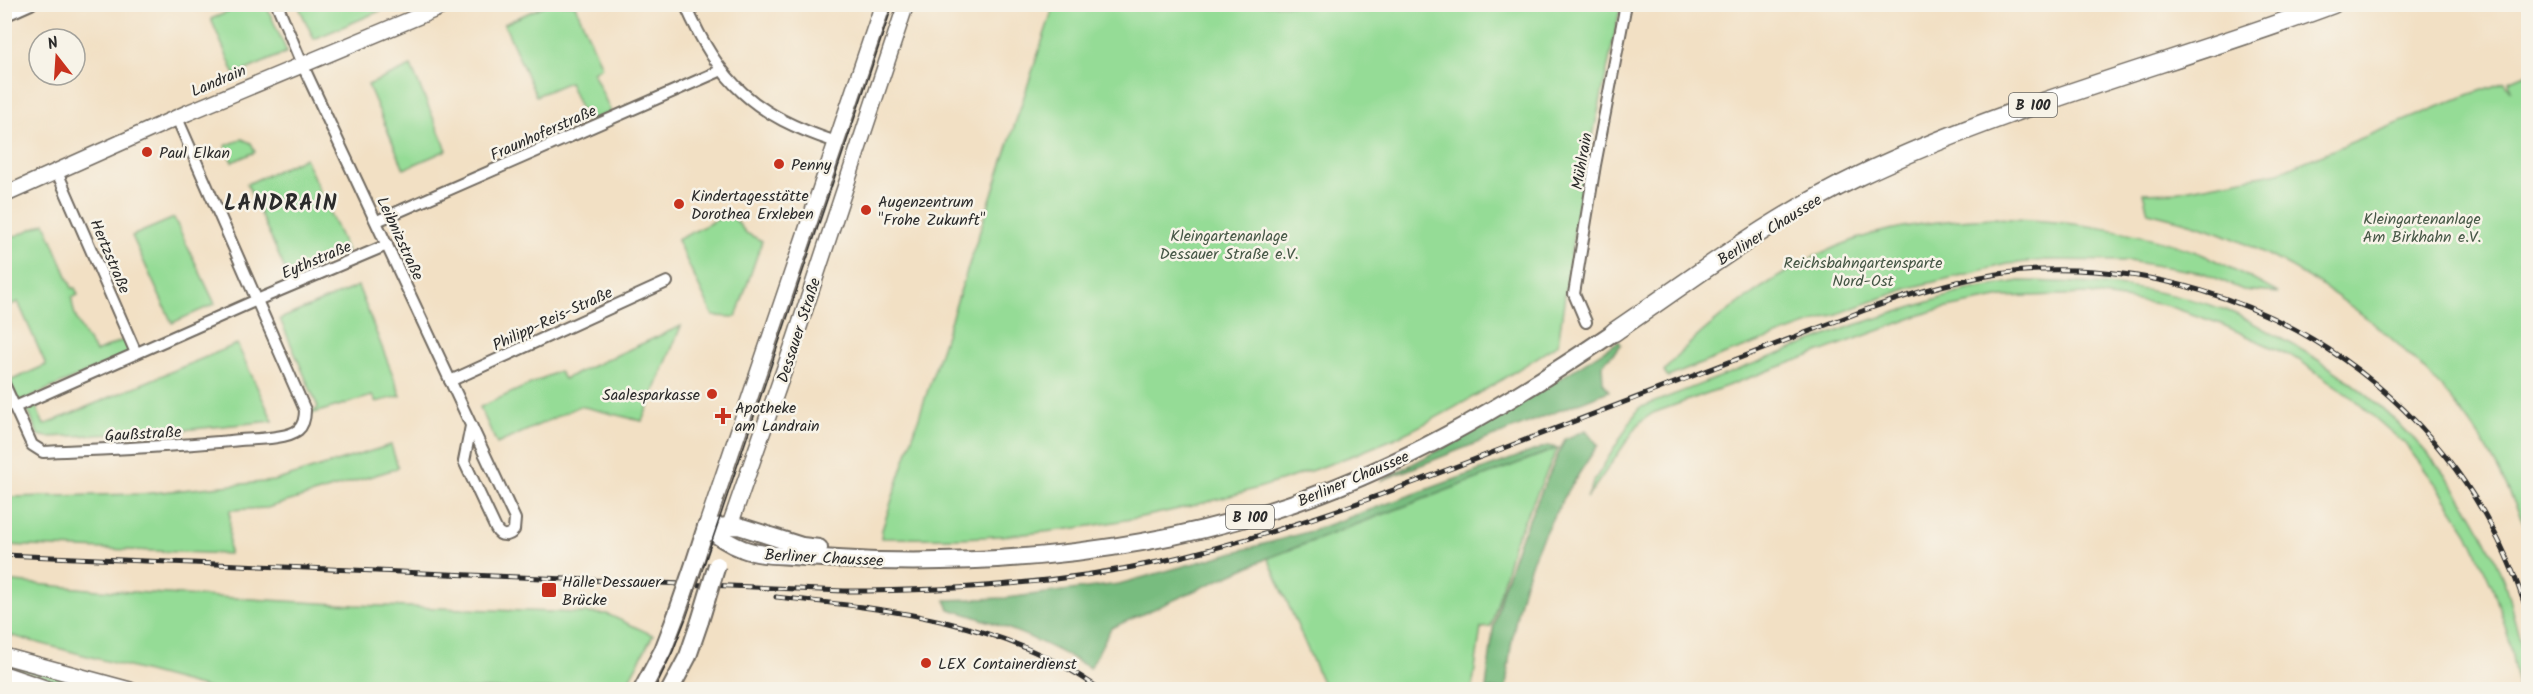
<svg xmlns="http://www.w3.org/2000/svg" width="2533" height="694" viewBox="0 0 2533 694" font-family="Kalam,sans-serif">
	<rect width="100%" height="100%" fill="#f7f3e8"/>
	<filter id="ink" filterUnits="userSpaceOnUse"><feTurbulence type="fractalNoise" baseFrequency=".0167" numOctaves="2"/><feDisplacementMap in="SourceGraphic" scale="12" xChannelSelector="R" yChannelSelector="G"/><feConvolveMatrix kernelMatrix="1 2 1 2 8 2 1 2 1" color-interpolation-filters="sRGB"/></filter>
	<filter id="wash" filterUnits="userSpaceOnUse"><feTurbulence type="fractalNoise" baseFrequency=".008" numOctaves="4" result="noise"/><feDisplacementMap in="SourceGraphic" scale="24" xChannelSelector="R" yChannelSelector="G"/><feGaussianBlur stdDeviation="1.35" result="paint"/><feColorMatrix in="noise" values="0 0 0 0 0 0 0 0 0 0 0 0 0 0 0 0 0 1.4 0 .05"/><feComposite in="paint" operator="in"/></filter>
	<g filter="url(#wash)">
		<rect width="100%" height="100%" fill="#f2e0c4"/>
		<g fill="#95dc96" stroke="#608460" stroke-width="1.5">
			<polygon points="548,4 575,5 602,67 593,72 611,112 586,122 569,82 536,96 504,24"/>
			<polygon points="245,5 266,5 287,52 235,75 211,19"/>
			<polygon points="298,5 394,5 314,39"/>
			<path d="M1054 5H1621L1577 210 1558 344C1505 378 1451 413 1393 439 1264 494 1122 530 981 537 948 539 915 538 881 538L882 530Z"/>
			<polygon points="411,66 447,150 404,169 368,85"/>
			<path d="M2528 73V533C2510 493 2491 449 2463 414 2404 338 2319 275 2230 237 2204 226 2176 219 2148 212L2143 193 2174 192 2279 172 2462 97 2505 82 2511 91 2509 81Z"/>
			<polygon points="242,139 251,143 255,152 232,162 225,146"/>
			<polygon points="305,158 347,251 288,276 247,184"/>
			<polygon points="730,213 746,233 762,241 736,317 713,316 677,240"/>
			<polygon points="174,218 215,304 172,323 132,236"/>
			<path d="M1994 218C2063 221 2130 228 2196 252 2224 263 2252 279 2278 293L2243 290 2204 273 2128 261 2047 260 2008 264 1909 288 1718 357 1668 377 1664 371C1705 321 1792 261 1854 240 1899 224 1947 220 1994 218Z"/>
			<path d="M45 223 72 288H75L78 295 72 298C72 316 85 338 96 352L125 339 131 353 19 402 10 381 46 365 18 302 6 307 5 302 4 241Z"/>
			<path d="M2020 281C2094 282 2155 286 2226 310 2243 316 2259 327 2275 335 2375 387 2463 472 2503 579 2508 591 2510 605 2514 618 2520 641 2527 666 2528 689H2518L2509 639 2493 588 2468 533 2438 487 2405 444 2350 396 2299 360 2221 324 2165 305 2088 294 2002 297 1932 311 1653 413 1640 422 1587 498 1594 481 1639 408 1849 327 1967 290Z"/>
			<polygon points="358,286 401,396 376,402 372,396 311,414 311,411 316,410 318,407 280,319"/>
			<polygon points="681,326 642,421 580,406 497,444 480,407 559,371 564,379"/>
			<polygon points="237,344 273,421 163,432 47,437 38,435 27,408 35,404 44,425"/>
			<polygon points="391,445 398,467 395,469 267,508 230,510 229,554 5,545 5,528 11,527 10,497 141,494 274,481"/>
			<polygon points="1558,448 1513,545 1491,627 1481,628 1472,689 1325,689 1268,558"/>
			<polygon points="5,581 98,590 354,605 607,614 653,635 624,689 211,689 5,634"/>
			<polygon points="16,663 116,689 77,689 14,668"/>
		</g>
		<g fill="#78bc7f" stroke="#527455" stroke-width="1.5">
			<polygon points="1619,341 1621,345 1602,365 1603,382 1609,391 1380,481 1483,427"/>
			<path d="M1586 430 1598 445C1576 477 1555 510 1539 545 1519 589 1510 642 1506 689H1486L1493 630 1502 592 1518 544 1565 439Z"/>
			<path d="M1547 446 1558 448 1268 558 1111 628 1090 668C1044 641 1000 623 949 609L945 600 1006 598 1119 584 1311 531Z"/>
		</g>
	</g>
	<g filter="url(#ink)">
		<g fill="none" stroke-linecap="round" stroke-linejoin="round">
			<g stroke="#716a61" stroke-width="14">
				<g id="street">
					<path d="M277 4 302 64 515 519 514 530C509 537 500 537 496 529L464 461 471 426"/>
					<path d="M685 4C720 84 754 115 836 142"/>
					<polyline points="4,16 31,4"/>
					<polyline points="57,172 136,353"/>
					<polyline points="377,221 722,70"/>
					<polyline points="1586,322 1574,294 1595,165 1626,4"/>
					<polyline points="450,381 667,282"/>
					<path d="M4 384 32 445 43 452C109 449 174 447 240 440 254 439 287 439 298 430 304 425 305 417 305 410L177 118"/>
					<polyline points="15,407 250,303 387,245"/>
				</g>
			</g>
			<g stroke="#716a61" stroke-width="18">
				<g id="secondary">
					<polyline points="4,195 187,113 448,4"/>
					<polyline points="730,525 795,339 906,4"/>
					<polyline points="706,527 883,4"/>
					<polyline points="4,656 130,690"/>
					<polyline points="4,674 51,690"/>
				</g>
			</g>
			<g stroke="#716a61" stroke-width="20">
				<g id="primary">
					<path d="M706 527C718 536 729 544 743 549 758 555 775 555 791 556 820 558 849 560 878 561 1010 564 1140 551 1266 512 1392 474 1507 405 1614 332"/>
					<polyline points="706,527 739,526 802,546 819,548"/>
					<polyline points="694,564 706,527"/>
					<polyline points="642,690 663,650 676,616"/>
					<polyline points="670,690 688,656 700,621"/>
				</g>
			</g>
			<g stroke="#716a61" stroke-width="21">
				<path id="highway" d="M1614 332C1694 278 1771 218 1859 176 2011 103 2176 63 2333 4"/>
			</g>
			<use href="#street" stroke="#fff" stroke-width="10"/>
			<use href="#secondary" stroke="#fff" stroke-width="15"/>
			<use href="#primary" stroke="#fff" stroke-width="16"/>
			<use href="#highway" stroke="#fff" stroke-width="18"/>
			<polyline stroke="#2b2b2b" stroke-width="1.5" points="654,690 673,651 686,618 893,4"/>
			<g stroke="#2b2b2b" stroke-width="5">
				<g id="rail">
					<path d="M4 555 844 591C949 591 1055 584 1158 562 1276 536 1387 493 1499 450 1621 404 1743 357 1865 310 1922 290 1981 272 2041 270 2264 263 2463 401 2528 615"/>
					<path d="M776 597C890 609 1006 621 1101 690"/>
				</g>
			</g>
			<use href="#rail" stroke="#f7f3e8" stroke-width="3" stroke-dasharray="9" stroke-linecap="butt"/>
			<g stroke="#716a61" stroke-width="20" stroke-linecap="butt">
				<g id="primary-bridge">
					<polyline points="676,616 694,564"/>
					<polyline points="700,621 717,565"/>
				</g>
			</g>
			<use href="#primary-bridge" stroke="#fff" stroke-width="16"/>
		</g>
	</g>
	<g fill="#c8321e" stroke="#f7f3e8" stroke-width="2">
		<circle cx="147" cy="152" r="6"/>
		<circle cx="779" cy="164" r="6"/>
		<circle cx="679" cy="204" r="6"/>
		<circle cx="866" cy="210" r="6"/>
		<circle cx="712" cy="394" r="6"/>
		<path d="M720 407h6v6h6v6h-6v6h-6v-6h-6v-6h6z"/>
		<rect x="541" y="582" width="16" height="16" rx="3"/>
		<circle cx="926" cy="663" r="6"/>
	</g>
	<g text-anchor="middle" stroke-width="5" stroke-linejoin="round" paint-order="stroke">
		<g fill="#f7f3e8" stroke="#686764" stroke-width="1.5">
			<rect x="2009" y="93" width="48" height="24" rx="4.5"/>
			<rect x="1226" y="505" width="48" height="24" rx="4.5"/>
		</g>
		<g font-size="15" font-weight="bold" fill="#2b2b2b">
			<text x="2033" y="110">B 100</text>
			<text x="1250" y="522">B 100</text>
		</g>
		<g font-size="16" fill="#2b2b2b" stroke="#f7f3e8">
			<text transform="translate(218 80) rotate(-23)" y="6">Landrain</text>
			<text transform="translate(543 132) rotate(-24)" y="6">Fraunhoferstraße</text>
			<text transform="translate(1581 161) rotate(-80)" y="6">Mühlrain</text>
			<text transform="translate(1769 229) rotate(-32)" y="6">Berliner Chaussee</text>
			<text transform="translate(401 238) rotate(65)" y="6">Leibnizstraße</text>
			<text transform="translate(111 256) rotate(67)" y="6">Hertzstraße</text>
			<text transform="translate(316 259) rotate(-23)" y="6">Eythstraße</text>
			<text transform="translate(552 318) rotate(-25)" y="6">Philipp-Reis-Straße</text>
			<text transform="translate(798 330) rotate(-72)" y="6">Dessauer Straße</text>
			<text transform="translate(143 433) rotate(-3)" y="6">Gaußstraße</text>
			<text transform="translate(1353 478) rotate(-23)" y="6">Berliner Chaussee</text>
			<text transform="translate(824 557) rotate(3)" y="6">Berliner Chaussee</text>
		</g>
		<g font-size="16" fill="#2b2b2b" stroke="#f7f3e8" text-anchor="start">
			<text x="159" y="158">Paul Elkan</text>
			<text x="791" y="170">Penny</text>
			<text x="691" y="201">Kindertagesstätte<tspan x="691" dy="18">Dorothea Erxleben</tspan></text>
			<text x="878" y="207">Augenzentrum<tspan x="878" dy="18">"Frohe Zukunft"</tspan></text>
			<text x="700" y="400" text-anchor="end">Saalesparkasse</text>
			<text x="735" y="413">Apotheke<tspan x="735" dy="18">am Landrain</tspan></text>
			<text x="562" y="587">Halle Dessauer<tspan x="562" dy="18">Brücke</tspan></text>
			<text x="938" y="669">LEX Containerdienst</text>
		</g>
		<g font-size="16" fill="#465746" stroke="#f7f3e8">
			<text x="2422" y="224">Kleingartenanlage<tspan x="2422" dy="18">Am Birkhahn e.V.</tspan></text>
			<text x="1229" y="241">Kleingartenanlage<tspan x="1229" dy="18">Dessauer Straße e.V.</tspan></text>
			<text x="1863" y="268">Reichsbahngartensparte<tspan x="1863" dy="18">Nord-Ost</tspan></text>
		</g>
		<g font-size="22" font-weight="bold" letter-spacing="1.5" fill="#2b2b2b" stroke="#f7f3e8">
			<text x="281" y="210">LANDRAIN</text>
		</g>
	</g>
	<rect width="2533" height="694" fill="none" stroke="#f7f3e8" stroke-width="24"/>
	<g transform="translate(57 57) rotate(343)"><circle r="28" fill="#f7f3e8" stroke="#a5a39c" stroke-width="1.5"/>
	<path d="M0-4.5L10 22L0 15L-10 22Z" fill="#c8321e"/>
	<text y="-9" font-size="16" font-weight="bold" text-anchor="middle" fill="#2b2b2b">N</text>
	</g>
</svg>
